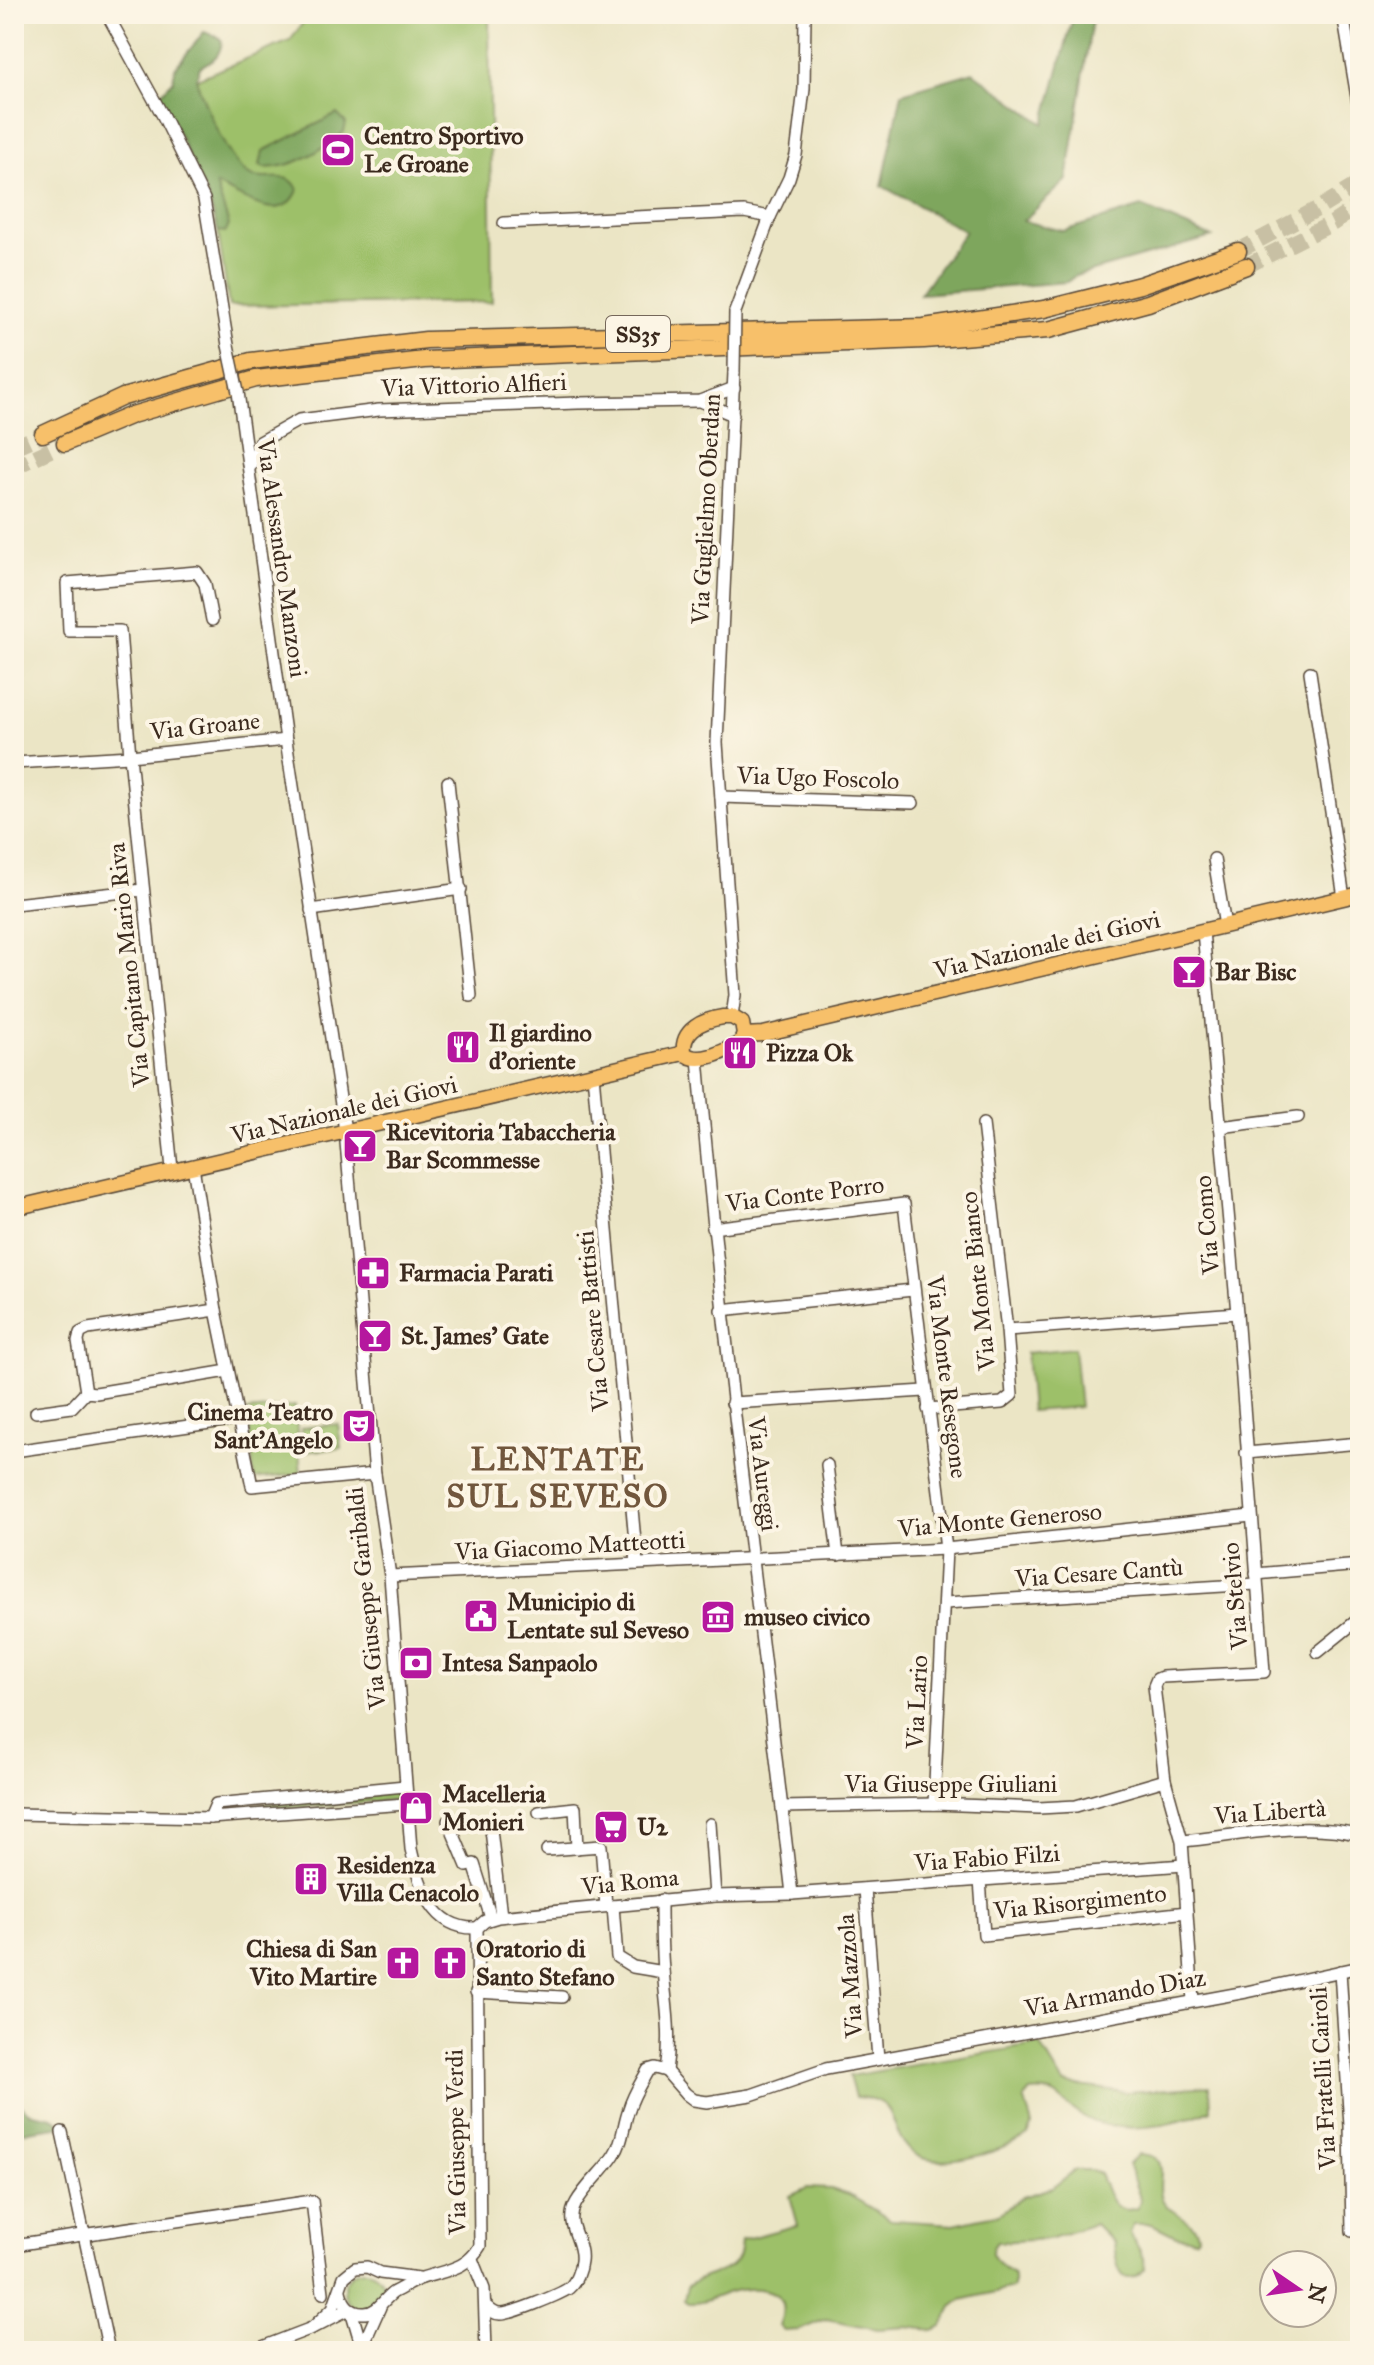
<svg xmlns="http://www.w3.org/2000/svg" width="1374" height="2365" viewBox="0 0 1374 2365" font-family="'IM FELL Great Primer',serif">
	<rect width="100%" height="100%" fill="#fcf5e5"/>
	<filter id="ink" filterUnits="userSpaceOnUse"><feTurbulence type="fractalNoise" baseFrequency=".0125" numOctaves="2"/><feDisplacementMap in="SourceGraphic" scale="16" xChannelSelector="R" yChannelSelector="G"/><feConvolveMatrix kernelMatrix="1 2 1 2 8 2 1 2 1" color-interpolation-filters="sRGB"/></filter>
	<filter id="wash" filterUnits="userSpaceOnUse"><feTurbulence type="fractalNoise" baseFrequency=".006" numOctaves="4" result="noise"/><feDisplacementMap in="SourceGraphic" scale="32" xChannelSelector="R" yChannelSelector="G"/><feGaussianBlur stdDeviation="1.8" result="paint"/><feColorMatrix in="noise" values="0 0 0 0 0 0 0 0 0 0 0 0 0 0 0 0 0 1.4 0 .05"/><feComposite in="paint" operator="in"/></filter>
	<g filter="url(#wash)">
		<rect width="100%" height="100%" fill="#ebe5c5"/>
		<g fill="#9dc069" stroke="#6c7544" stroke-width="2">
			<polygon points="309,14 489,14 492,302 229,306 218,231 209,200 160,94 290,41"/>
			<polygon points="1074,1348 1080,1407 1031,1411 1026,1353"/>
			<polygon points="295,1406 301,1474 254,1479 248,1411"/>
			<polygon points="338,1424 341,1448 303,1452 301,1428"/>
			<polygon points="402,1792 402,1799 219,1813 218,1808"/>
			<path d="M1040 2044 1064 2084 1126 2092 1210 2086 1211 2110C1175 2126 1118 2137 1082 2116 1057 2102 1064 2089 1029 2092L1024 2098 1032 2125 1028 2135C1003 2152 933 2175 909 2149 884 2123 904 2099 855 2097L849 2076Z"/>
			<path d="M1139 2154C1175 2156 1154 2180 1162 2199 1170 2216 1195 2217 1198 2236L1195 2239 1176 2236 1152 2224H1133L1130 2233 1144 2258 1145 2269C1119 2294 1116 2261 1114 2243L1095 2224 1048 2239 997 2242C983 2258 1001 2264 1013 2274V2288L961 2300 952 2307 942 2326 933 2330 906 2327 878 2329 826 2319 799 2330 784 2331 779 2326C794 2287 759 2285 730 2292 714 2296 705 2304 688 2303L684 2300 687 2287C711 2267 740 2279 741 2240L798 2225 790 2196 807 2188 831 2189 849 2195 891 2220 954 2224 999 2214 1023 2197 1052 2188 1075 2170H1092L1100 2174C1108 2192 1112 2217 1137 2208L1141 2201 1128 2164Z"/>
			<circle cx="364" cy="2290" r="20"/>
		</g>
		<g fill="#7ea65d" stroke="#5c683e" stroke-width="2">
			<polygon points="1074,14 1093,14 1067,180 1023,221 1063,231 1142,207 1212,237 1075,276 1067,282 920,294 965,231 882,186 902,93 973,72 1044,124"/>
			<path d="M204 32 216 36 222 41C220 57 214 59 200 67L196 79C205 105 225 155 245 172 262 187 289 166 298 190 282 228 241 195 216 185L229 225 226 232 218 231 209 200 160 94 173 81 175 68Z"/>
			<path d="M337 114 346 123 344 132C322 150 295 168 264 168L260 165 263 151Z"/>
			<polygon points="14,2097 28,2112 53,2117 63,2126 14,2133"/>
		</g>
	</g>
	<g filter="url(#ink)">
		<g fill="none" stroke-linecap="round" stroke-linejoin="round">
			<g stroke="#c8c0a4" stroke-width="16" stroke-dasharray="16 8" stroke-linecap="butt">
				<polyline points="1238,251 1321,207 1360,183"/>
				<polyline points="1246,266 1333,223 1360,205"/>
				<polyline points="14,447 43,434"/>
				<polyline points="14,467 65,443"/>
			</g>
			<g stroke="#554637" stroke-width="14">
				<g id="minor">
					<polyline points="107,14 163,116 204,199 228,345"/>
					<polyline points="1343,14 1360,115"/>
					<polyline points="504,223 744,212 770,217"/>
					<polyline points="735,312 770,217 789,178 796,155 804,89 805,14"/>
					<path d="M238 392 286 740 345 1131 375 1474 390 1576 411 1849C419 1885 432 1930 477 1928"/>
					<polyline points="700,401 733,415"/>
					<polyline points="250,467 260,442 299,420 379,410 578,403 700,401 734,388"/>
					<polyline points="1310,672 1344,898"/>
					<polyline points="14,763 130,756 286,740"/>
					<polyline points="448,782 471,996"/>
					<polyline points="721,797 913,803"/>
					<polyline points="1214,859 1225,926"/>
					<polyline points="14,904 143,890"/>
					<polyline points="311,910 461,889"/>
					<polyline points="732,1017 735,995 717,743 734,372"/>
					<path d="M698 1058C722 1338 760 1615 792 1894"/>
					<polyline points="593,1074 637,1564"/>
					<polyline points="1220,1127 1298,1117"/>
					<polyline points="193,1166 216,1310 252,1486 375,1474"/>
					<polyline points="172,1169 130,756 120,631 69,631 67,583 197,572 205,584 212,620"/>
					<polyline points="712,1228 904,1204 946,1549 934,1804"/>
					<polyline points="721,1310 913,1290"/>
					<polyline points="1007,1330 1237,1313"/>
					<polyline points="86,1392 78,1341 80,1333 88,1329 216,1310"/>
					<polyline points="732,1403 925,1391"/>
					<polyline points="928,1409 1002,1403 1012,1395 1007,1330 983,1124"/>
					<polyline points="36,1412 72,1407 86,1392 96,1393 228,1371"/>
					<polyline points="14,1451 238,1419"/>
					<polyline points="1246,1453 1360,1443"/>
					<polyline points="827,1465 838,1555"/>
					<polyline points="1256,1574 1360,1565"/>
					<polyline points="390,1576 946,1549 1251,1516"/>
					<polyline points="945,1603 1256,1584"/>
					<polyline points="1318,1652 1360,1618"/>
					<polyline points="782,1807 934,1804 1039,1808 1076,1806 1165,1780"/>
					<polyline points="539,1812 575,1808 577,1848"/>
					<polyline points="14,1814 210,1818 406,1804"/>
					<polyline points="210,1818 216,1804 405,1786"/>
					<polyline points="448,1821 467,1866 474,1864 491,1918"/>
					<polyline points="490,1821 501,1916"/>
					<polyline points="710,1824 715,1896"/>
					<path d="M1182 1841C1238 1836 1305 1820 1360 1835"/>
					<polyline points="547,1850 601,1846 606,1906"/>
					<polyline points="980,1880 984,1935 1187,1912"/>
					<polyline points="865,1889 878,2059"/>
					<path d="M661 1900C661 1923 661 1947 663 1970 666 2006 672 2034 666 2071"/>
					<polyline points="613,1906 617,1957 633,1967 663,1972"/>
					<polyline points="477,1928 485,1921 498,1917 715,1896 792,1894 1184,1865"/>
					<polyline points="1340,1971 1350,2126 1352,2231"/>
					<polyline points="476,1992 562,1997"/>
					<polyline points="1193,2001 1182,1841 1165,1780 1154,1686 1157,1679 1162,1677 1264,1672 1237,1313 1203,931"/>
					<polyline points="666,2071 686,2094 694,2100 707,2102 751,2095 826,2069 1246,1992 1360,1967"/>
					<polyline points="62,2132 109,2351"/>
					<polyline points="14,2245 312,2201 323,2293"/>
					<polyline points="472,2259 484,2289 486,2351"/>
					<path d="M340 2291C343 2304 351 2314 365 2313 379 2312 384 2298 394 2292 403 2288 412 2281 422 2278 446 2270 466 2270 480 2246L477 1928"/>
					<path d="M485 2305C490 2309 493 2314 500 2314 510 2315 561 2294 569 2288 576 2282 580 2270 581 2261 584 2239 563 2225 576 2203 586 2185 603 2172 614 2155 624 2140 623 2124 629 2109 633 2095 641 2083 648 2070L655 2068 666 2071"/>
					<polyline points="351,2310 363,2351"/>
					<polyline points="312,2328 333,2308 344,2277 355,2268 367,2267 380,2273 419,2278"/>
					<polyline points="363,2345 380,2307"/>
					<polyline points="252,2351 312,2328 349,2309"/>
				</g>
			</g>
			<g stroke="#554637" stroke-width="17">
				<g id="major">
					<path d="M723 1017H732L742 1023 744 1035 740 1043C725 1051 698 1066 684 1053 681 1029 704 1020 723 1017Z"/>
					<polyline points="744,1035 763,1034 1360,894"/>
					<polyline points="14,1208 684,1053"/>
				</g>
			</g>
			<g stroke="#554637" stroke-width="19">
				<g id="highway">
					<polyline points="43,434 123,397 251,361 426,340 924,327 1044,309 1140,285 1238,251"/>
					<polyline points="65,443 132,415 256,379 424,360 924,340 1048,330 1148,303 1246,266"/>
				</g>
			</g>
			<use href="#minor" stroke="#fff" stroke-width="11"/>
			<use href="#major" stroke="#f7c06b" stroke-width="14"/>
			<use href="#highway" stroke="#f7c06b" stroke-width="16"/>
			<g stroke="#554637" stroke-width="14" stroke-linecap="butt">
				<g id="minor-bridge">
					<polyline points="228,345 238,392"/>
					<polyline points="734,372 735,312"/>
				</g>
			</g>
			<use href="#minor-bridge" stroke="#fff" stroke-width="11"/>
		</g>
	</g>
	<defs>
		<g id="stadium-square" transform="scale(1.8)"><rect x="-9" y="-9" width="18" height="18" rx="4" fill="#b5179e" stroke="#fcf5e5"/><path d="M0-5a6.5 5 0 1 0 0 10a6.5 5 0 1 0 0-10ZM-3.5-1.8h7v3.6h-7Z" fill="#fff"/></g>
		<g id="bar-square" transform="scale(1.8)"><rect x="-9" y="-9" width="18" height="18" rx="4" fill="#b5179e" stroke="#fcf5e5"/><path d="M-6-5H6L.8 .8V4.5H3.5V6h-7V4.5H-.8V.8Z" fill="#fff"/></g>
		<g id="restaurant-square" transform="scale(1.8)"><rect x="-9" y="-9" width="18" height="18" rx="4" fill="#b5179e" stroke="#fcf5e5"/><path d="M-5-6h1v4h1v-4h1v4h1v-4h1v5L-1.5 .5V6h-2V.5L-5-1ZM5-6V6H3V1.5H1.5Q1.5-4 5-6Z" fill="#fff"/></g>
		<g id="pharmacy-square" transform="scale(1.8)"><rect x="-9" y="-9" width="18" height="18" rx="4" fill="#b5179e" stroke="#fcf5e5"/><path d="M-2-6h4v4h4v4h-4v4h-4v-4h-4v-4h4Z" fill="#fff"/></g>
		<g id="theatre-square" transform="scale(1.8)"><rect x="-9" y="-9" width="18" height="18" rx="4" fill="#b5179e" stroke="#fcf5e5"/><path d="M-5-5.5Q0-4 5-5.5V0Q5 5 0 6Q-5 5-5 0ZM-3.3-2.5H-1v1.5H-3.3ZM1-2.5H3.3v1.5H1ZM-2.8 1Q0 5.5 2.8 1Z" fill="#fff"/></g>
		<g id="civic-square" transform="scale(1.8)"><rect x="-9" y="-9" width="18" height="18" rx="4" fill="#b5179e" stroke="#fcf5e5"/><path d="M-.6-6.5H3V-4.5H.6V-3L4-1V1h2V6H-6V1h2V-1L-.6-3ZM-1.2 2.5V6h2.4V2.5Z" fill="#fff"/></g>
		<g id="museum-square" transform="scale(1.8)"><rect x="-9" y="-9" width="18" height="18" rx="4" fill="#b5179e" stroke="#fcf5e5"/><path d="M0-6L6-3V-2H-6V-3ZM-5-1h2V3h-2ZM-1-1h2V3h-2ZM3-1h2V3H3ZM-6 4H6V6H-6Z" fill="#fff"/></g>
		<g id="bank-square" transform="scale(1.8)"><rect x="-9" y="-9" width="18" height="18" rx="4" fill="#b5179e" stroke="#fcf5e5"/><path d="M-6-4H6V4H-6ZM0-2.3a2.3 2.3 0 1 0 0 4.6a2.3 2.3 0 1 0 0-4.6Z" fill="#fff"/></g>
		<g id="shop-square" transform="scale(1.8)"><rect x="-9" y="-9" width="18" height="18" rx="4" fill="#b5179e" stroke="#fcf5e5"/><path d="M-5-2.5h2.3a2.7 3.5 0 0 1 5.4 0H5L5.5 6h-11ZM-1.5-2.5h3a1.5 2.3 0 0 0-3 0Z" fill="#fff"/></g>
		<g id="supermarket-square" transform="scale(1.8)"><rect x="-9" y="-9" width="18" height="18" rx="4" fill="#b5179e" stroke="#fcf5e5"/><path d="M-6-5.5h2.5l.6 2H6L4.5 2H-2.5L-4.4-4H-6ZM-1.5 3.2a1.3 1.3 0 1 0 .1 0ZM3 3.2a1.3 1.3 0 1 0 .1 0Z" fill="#fff"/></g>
		<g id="building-square" transform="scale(1.8)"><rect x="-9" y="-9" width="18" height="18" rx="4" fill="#b5179e" stroke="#fcf5e5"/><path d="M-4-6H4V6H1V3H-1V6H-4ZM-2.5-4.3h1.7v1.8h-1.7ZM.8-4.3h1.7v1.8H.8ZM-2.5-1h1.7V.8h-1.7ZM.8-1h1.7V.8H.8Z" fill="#fff"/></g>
		<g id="church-square" transform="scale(1.8)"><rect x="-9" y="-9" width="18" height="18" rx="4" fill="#b5179e" stroke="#fcf5e5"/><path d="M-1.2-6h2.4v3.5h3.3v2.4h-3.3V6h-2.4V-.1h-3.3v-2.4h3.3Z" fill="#fff"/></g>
	</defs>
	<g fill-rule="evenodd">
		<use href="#stadium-square" x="338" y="150"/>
		<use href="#bar-square" x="1189" y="972"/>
		<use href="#restaurant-square" x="463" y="1047"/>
		<use href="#restaurant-square" x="740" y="1053"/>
		<use href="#bar-square" x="360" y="1146"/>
		<use href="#pharmacy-square" x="373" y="1273"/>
		<use href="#bar-square" x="375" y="1336"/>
		<use href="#theatre-square" x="359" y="1426"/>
		<use href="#civic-square" x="481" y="1616"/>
		<use href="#museum-square" x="718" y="1617"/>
		<use href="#bank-square" x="416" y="1663"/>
		<use href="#shop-square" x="416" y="1808"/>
		<use href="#supermarket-square" x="611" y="1827"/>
		<use href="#building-square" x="311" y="1879"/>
		<use href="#church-square" x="403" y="1963"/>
		<use href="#church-square" x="450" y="1963"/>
	</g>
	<g text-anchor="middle" stroke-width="8" stroke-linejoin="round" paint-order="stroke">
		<rect fill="#fcf5e5" stroke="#75675a" stroke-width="2" x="606" y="316" width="64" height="36" rx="6"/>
		<g font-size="22" font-weight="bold" fill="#3b2a1e">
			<text x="638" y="342">SS35</text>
		</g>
		<g font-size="24" font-weight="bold" fill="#3b2a1e" stroke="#fcf5e5" text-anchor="start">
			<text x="364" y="144">Centro Sportivo<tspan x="364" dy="28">Le Groane</tspan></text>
			<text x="1215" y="980">Bar Bisc</text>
			<text x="489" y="1041">Il giardino<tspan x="489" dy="28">d'oriente</tspan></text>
			<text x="766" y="1061">Pizza Ok</text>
			<text x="386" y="1140">Ricevitoria Tabaccheria<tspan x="386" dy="28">Bar Scommesse</tspan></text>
			<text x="399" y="1281">Farmacia Parati</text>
			<text x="401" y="1344">St. James' Gate</text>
			<text x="333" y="1420" text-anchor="end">Cinema Teatro<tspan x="333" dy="28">Sant'Angelo</tspan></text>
			<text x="507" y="1610">Municipio di<tspan x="507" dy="28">Lentate sul Seveso</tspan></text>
			<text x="744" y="1625">museo civico</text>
			<text x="442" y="1671">Intesa Sanpaolo</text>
			<text x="442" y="1802">Macelleria<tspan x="442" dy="28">Monieri</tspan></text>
			<text x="637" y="1835">U2</text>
			<text x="337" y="1873">Residenza<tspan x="337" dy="28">Villa Cenacolo</tspan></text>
			<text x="377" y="1957" text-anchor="end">Chiesa di San<tspan x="377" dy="28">Vito Martire</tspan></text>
			<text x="476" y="1957">Oratorio di<tspan x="476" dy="28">Santo Stefano</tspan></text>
		</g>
		<g font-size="24" fill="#3b2a1e" stroke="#fcf5e5">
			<text transform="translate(474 385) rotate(-2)" y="8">Via Vittorio Alfieri</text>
			<text transform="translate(706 509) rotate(-87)" y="8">Via Guglielmo Oberdan</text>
			<text transform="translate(282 558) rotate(82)" y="8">Via Alessandro Manzoni</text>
			<text transform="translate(205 726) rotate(-6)" y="8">Via Groane</text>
			<text transform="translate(818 778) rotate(2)" y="8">Via Ugo Foscolo</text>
			<text transform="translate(1047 945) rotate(-13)" y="8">Via Nazionale dei Giovi</text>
			<text transform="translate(129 965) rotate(-96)" y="8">Via Capitano Mario Riva</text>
			<text transform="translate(344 1110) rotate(-13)" y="8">Via Nazionale dei Giovi</text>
			<text transform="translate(805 1194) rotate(-7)" y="8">Via Conte Porro</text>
			<text transform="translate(1207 1225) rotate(-95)" y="8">Via Como</text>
			<text transform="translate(978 1281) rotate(-96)" y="8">Via Monte Bianco</text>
			<text transform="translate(593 1321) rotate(-95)" y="8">Via Cesare Battisti</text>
			<text transform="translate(947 1377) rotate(83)" y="8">Via Monte Resegone</text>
			<text transform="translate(763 1474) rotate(83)" y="8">Via Aureggi</text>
			<text transform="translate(1000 1520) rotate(-5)" y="8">Via Monte Generoso</text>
			<text transform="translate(570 1546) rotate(-3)" y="8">Via Giacomo Matteotti</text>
			<text transform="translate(1099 1573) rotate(-4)" y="8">Via Cesare Cantù</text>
			<text transform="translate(1235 1596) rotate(-95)" y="8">Via Stelvio</text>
			<text transform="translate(366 1598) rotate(-96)" y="8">Via Giuseppe Garibaldi</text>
			<text transform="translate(917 1702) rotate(-87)" y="8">Via Lario</text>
			<text x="951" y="1792">Via Giuseppe Giuliani</text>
			<text transform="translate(1270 1812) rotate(-4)" y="8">Via Libertà</text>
			<text transform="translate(987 1858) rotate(-4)" y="8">Via Fabio Filzi</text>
			<text transform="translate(630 1882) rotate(-6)" y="8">Via Roma</text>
			<text transform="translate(1080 1902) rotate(-6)" y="8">Via Risorgimento</text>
			<text transform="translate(850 1976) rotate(-94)" y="8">Via Mazzola</text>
			<text transform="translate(1115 1993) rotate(-10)" y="8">Via Armando Diaz</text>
			<text transform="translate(1323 2078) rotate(-93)" y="8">Via Fratelli Cairoli</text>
			<text transform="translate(456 2142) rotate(-91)" y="8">Via Giuseppe Verdi</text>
		</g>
		<g font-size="32" font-weight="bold" letter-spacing="2" fill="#71563c" stroke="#fcf5e5">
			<text x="558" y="1470">LENTATE<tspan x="558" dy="37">SUL SEVESO</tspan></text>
		</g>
	</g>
	<rect width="1374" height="2365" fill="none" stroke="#fcf5e5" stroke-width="48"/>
	<g transform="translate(1298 2289) rotate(103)"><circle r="38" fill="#fcf5e5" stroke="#afa495" stroke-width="2"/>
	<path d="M0-6L14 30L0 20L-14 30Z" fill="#b5179e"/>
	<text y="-12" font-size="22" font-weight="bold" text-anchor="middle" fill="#3b2a1e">N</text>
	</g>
</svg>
